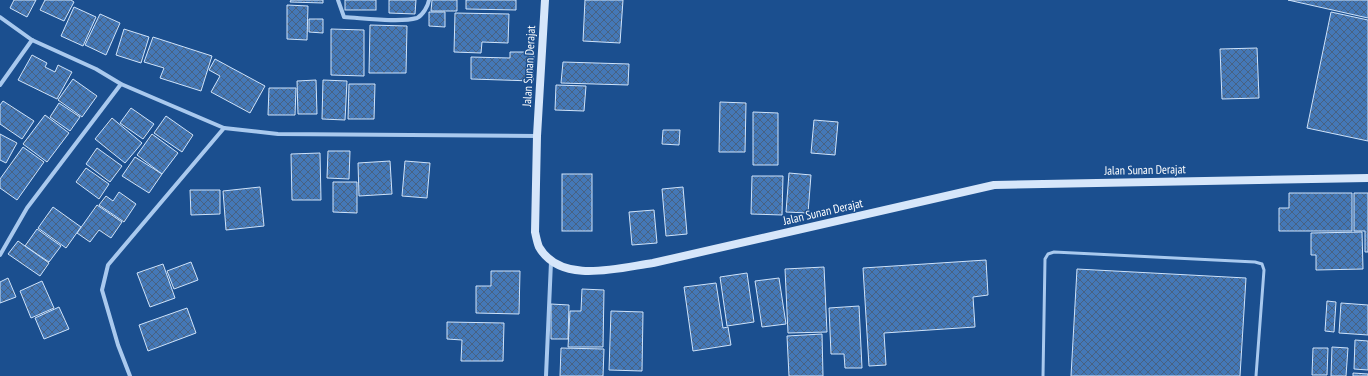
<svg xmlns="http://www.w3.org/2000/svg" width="1368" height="376" viewBox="0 0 1368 376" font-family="'PT Sans Narrow',sans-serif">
	<defs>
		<pattern id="building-cross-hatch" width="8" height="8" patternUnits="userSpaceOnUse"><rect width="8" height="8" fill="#4478b7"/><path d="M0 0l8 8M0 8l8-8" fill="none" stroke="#486282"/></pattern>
	</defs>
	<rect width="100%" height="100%" fill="#1b4f8f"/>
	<g fill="url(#building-cross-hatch)" stroke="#cfe3fa">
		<polygon points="14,0 36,0 27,17 10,8"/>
		<polygon points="45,0 71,0 74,2 64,21 40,10"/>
		<polygon points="291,0 323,0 323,3 290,2"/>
		<rect x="345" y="0" width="31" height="10"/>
		<polygon points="389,0 416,0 415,14 389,13"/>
		<polygon points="432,0 457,0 457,11 431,11"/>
		<polygon points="466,0 516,0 516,10 466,9"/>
		<polygon points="585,0 623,0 620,43 583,41"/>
		<polygon points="1288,0 1368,0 1368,18"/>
		<polygon points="287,5 308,6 307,40 287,39"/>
		<polygon points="74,7 96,17 83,46 61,36"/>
		<polygon points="429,12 445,12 445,27 429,26"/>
		<polygon points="1331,12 1368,20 1368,141 1307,128"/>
		<polygon points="455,13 509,14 508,43 482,42 481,53 454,52"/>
		<polygon points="100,14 120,23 106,55 85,45"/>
		<polygon points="309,19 323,19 323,33 309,32"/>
		<polygon points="370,25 407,26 406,73 369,73"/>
		<polygon points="124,29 149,37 141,63 116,55"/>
		<polygon points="331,29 364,30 364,76 331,75"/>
		<polygon points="153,37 212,56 201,91 160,78 164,68 144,62"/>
		<polygon points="1257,48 1259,98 1222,99 1220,49"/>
		<polygon points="510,52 534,52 533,81 471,79 471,57 510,58"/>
		<polygon points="32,55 47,63 45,67 55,72 58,65 72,72 57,99 18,80"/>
		<polygon points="215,59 265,86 250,113 211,92 220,76 209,70"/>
		<polygon points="563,62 629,64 628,85 561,83"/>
		<polygon points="73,79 97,96 82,117 58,100"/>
		<polygon points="316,80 317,114 298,114 297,81"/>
		<polygon points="323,80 347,81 345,120 322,119"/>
		<polygon points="349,84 375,84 374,119 348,119"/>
		<polygon points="556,85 586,86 584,111 555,110"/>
		<polygon points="269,88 296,88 295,115 268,115"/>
		<polygon points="3,101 34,121 22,139 0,124 0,105"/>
		<polygon points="720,102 746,103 745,152 719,152"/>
		<polygon points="59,103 80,117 70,131 50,117"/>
		<polygon points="131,108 154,124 143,139 120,123"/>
		<polygon points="753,112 778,113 778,165 753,165"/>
		<polygon points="45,115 69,133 47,162 23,144"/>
		<polygon points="166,116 193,135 182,152 154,133"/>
		<polygon points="112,118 142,143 125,163 95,139"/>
		<polygon points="814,120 838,122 835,155 811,153"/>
		<polygon points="663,130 680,130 679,145 662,144"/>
		<polygon points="0,134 17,143 6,163 0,160"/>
		<polygon points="152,134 178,153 162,174 137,155"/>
		<polygon points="23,147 44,162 17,200 0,188 0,179"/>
		<polygon points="97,148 122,166 110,182 86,164"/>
		<polygon points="328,151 350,151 349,179 327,178"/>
		<polygon points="320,153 321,200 292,200 291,154"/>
		<polygon points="135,157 162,174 149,193 122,176"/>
		<polygon points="390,161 392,194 359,196 358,163"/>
		<polygon points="405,161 430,163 427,198 402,196"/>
		<polygon points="86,168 109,184 99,199 76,182"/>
		<polygon points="789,173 811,175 808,213 786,212"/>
		<rect x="562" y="174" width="30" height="57"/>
		<polygon points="752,176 783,176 782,215 751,214"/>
		<polygon points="333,182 357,182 357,213 333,212"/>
		<polygon points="260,187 264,226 226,230 223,191"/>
		<polygon points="683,187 687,234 666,236 662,189"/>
		<polygon points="190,190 220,190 220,214 191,215"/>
		<polygon points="119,192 136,204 124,222 99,205 106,196 113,201"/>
		<polygon points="1289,193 1352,193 1352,231 1279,231 1279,208 1289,208"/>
		<polygon points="1354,193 1368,193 1368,252 1365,252 1365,231 1354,231"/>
		<polygon points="97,205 122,222 111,238 99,230 90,242 77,233"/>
		<polygon points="53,207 81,227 66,248 38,228"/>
		<polygon points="654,210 657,243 632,245 629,212"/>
		<polygon points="37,229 61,246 49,262 25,246"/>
		<polygon points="1362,232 1363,269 1316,270 1316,255 1311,255 1311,233"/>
		<polygon points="18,241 49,263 40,276 8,254"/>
		<polygon points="986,260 988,295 973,297 975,327 884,333 886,365 869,366 863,268"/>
		<polygon points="191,262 198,280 174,289 167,271"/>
		<polygon points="163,264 175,298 150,307 137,273"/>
		<polygon points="824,267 827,332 788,333 785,269"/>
		<polygon points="1077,269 1246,278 1240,376 1071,376"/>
		<polygon points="491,271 520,271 519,314 476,313 476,286 491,286"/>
		<polygon points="747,273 754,322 727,326 720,277"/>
		<polygon points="8,278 16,297 0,303 0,282"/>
		<polygon points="779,278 786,324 762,327 755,281"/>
		<polygon points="42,281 54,308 31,318 20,291"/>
		<polygon points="716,283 723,328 728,327 731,345 693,351 684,287"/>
		<polygon points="582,289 604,290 603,347 568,347 570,311 581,311"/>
		<polygon points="1327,301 1336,302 1334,332 1325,331"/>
		<polygon points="1341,303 1368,305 1368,335 1339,333"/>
		<polygon points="551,304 569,305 568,339 551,339"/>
		<polygon points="859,306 862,368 845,368 844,354 831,354 829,308"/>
		<polygon points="59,307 69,329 44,339 35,318"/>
		<polygon points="187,308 196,333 148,351 139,325"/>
		<polygon points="611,311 643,312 642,371 609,370"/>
		<polygon points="447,322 504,323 503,361 461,361 462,340 447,339"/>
		<polygon points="822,334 823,376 789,376 787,336"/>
		<polygon points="1355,340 1368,341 1368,370 1354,369"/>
		<polygon points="1332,347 1348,348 1346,376 1331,376"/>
		<polygon points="561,348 604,349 603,376 560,376"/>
		<polygon points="1313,348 1328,348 1327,375 1312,375"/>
		<polygon points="1353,373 1368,374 1368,376 1353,376"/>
	</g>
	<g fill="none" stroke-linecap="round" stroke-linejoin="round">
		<polyline stroke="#a9c9ee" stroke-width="3" points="1043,376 1045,259 1048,254 1054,252 1255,262 1262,264 1264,270 1256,376"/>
		<g stroke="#a9c9ee" stroke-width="4">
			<path d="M338 0 344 17C363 18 400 23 417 18 423 15 428 6 429 0"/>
			<polyline points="0,17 32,40 96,69 121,84 224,128 278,134 537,136"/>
			<polyline points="0,85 32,40"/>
			<polyline points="0,255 27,208 121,84"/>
			<polyline points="130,376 118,345 102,290 108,265 224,128"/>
			<polyline points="546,376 551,262"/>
		</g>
		<path stroke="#d6e6fa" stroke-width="8" d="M545 0 537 136 535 232C536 236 537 242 539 247 561 285 618 268 653 263L994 185 1368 178"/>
	</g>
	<g text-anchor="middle" stroke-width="3" stroke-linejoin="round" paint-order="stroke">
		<g font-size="12" fill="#fff" stroke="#1b4f8f">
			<text transform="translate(529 66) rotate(-87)" y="4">Jalan Sunan Derajat</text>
			<text transform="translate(1145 170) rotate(-1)" y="4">Jalan Sunan Derajat</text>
			<text transform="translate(823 212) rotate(-13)" y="4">Jalan Sunan Derajat</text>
		</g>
	</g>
</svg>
